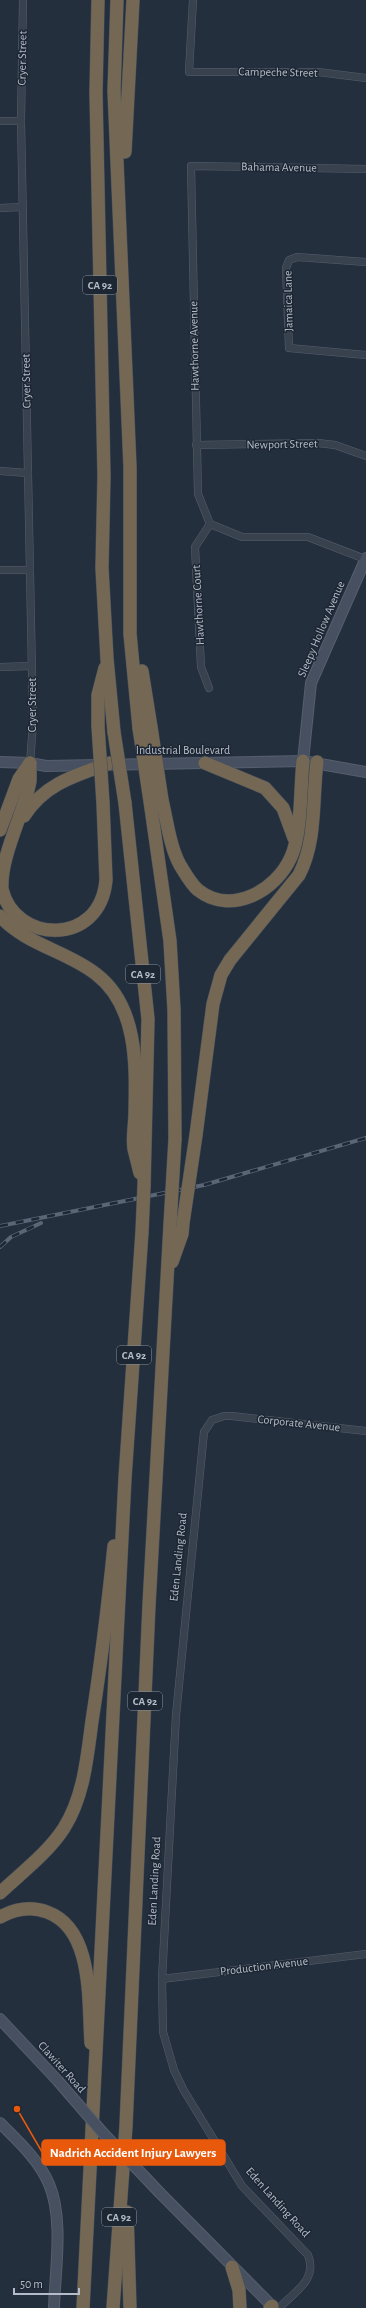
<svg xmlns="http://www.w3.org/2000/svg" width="366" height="2308" viewBox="0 0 366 2308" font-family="'Alegreya Sans',sans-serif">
	<rect width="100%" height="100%" fill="#242f3e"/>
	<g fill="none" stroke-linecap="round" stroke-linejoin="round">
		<g stroke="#565f6c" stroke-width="8">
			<g id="street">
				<polyline points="23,0 21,121 33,723 30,763"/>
				<polyline points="193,0 189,72 318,72 366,78"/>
				<polyline points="0,121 21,121"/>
				<polyline points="0,208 23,207"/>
				<polyline points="366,262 297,257 289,260 286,268 289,348 366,355"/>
				<polyline points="196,445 318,443 335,445 366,456"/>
				<polyline points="0,471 28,473"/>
				<polyline points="210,524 198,494 191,166 366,169"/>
				<polyline points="210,524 242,537 308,537 365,559"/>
				<polyline points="0,570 30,570"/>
				<polyline points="0,667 32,666"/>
				<polyline points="209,688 201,667 195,547 210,524"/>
				<polyline points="162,1979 366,1954"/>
				<path d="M279 2308C294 2292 318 2280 308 2255L242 2186 183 2089 174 2070 163 2032 162 1979 176 1715 204 1432 212 1420 224 1416H232L366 1431"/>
			</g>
		</g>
		<g stroke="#565f6c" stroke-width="12">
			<g id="secondary">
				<polyline points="303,761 311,683 366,558"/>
				<polyline points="0,762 30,763 46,766 303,761 366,772"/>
				<polyline points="0,2019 58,2081"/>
				<path d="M0 2123C18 2141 39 2160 49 2184 64 2219 55 2271 54 2308"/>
				<polyline points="160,2193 274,2308"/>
			</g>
		</g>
		<g stroke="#434c59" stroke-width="14">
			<g id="highway">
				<polyline points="98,0 96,93 104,476 102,568 107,659 114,732"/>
				<polyline points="117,0 114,91 130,467 130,634 139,728"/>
				<polyline points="125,152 133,0"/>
				<polyline points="142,671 151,727"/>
				<polyline points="98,726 98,695 105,668"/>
				<path d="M30 763C30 769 30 775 30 781 24 814 0 856 2 889 14 943 100 948 106 880L103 803"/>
				<polyline points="205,763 265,788 283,808 294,838"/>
				<path d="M162 800C167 821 170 847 180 865 185 873 191 884 198 890 231 916 276 891 291 857 302 833 300 788 303 761"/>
				<polyline points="150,801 170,941 174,1010 175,1139"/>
				<polyline points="125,803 148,1019 144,1186"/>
				<path d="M24 816C44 784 76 775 110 763"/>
				<polyline points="0,830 19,779 30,763"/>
				<path d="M0 916C26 945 67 951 96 974 138 1006 136 1065 135 1113 135 1124 132 1138 134 1149 136 1157 138 1165 140 1173"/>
				<path d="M196 1135 213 1004 221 975 230 960 299 875C317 840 312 800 317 762"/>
				<polyline points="172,1262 182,1234 183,1223"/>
				<path d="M0 1893C21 1873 48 1853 64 1828 84 1796 87 1758 92 1721 101 1663 108 1605 114 1546"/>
				<path d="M0 1917C15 1909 31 1906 47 1912 94 1929 88 2002 91 2043"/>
				<polyline points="127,2212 130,2308"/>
				<polyline points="232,2267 239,2290 240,2308"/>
				<polyline points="83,2308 125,1478 142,1232"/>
				<polyline points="113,2308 126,2126 149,1605 170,1225"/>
				<polyline points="270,2308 272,2306"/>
			</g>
		</g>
		<use href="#street" stroke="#38414e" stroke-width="7"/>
		<use href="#secondary" stroke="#465061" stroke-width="10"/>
		<use href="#highway" stroke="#746855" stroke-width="13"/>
		<g stroke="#5a6575" stroke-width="4">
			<g id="rail">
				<polyline points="0,1226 204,1185 366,1138"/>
				<polyline points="0,1247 11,1237 41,1223"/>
			</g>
		</g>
		<use href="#rail" stroke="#1d2633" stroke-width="2.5" stroke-dasharray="8" stroke-linecap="butt"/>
		<g stroke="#565f6c" stroke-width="12" stroke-linecap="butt">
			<polyline id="secondary-bridge" points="58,2081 103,2133 160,2193"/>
		</g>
		<g stroke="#434c59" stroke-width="14" stroke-linecap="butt">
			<g id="highway-bridge">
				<polyline points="98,726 103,803"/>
				<polyline points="151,727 162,800"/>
				<polyline points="139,728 150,801"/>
				<polyline points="114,732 125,803"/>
				<polyline points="183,1223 196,1135"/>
				<polyline points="170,1225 175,1139"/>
				<polyline points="142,1232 144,1186"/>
			</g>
		</g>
		<use href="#secondary-bridge" stroke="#465061" stroke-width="10"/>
		<use href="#highway-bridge" stroke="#746855" stroke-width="13"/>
	</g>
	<g text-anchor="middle" stroke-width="3" stroke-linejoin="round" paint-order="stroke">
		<g fill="#1d2633" stroke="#878f9c" stroke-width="1">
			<rect x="83" y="276" width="34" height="18" rx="3"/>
			<rect x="126" y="965" width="34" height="18" rx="3"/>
			<rect x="117" y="1346" width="34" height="18" rx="3"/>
			<rect x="128" y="1692" width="34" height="18" rx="3"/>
			<rect x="102" y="2208" width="34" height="18" rx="3"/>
		</g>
		<g font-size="11" font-weight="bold" fill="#b4bcc9">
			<text x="100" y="289">CA 92</text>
			<text x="143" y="978">CA 92</text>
			<text x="134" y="1359">CA 92</text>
			<text x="145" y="1705">CA 92</text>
			<text x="119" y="2221">CA 92</text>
		</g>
		<g font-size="12" fill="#b4bcc9" stroke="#1d2633">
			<text transform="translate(22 58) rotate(-89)" y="4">Cryer Street</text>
			<text transform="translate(278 72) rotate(1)" y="4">Campeche Street</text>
			<text transform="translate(279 167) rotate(1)" y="4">Bahama Avenue</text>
			<text transform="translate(288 301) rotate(-91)" y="4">Jamaica Lane</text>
			<text transform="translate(194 346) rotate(-91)" y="4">Hawthorne Avenue</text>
			<text transform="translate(26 381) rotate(-91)" y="4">Cryer Street</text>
			<text transform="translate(282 444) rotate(-1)" y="4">Newport Street</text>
			<text transform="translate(198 605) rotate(-93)" y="4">Hawthorne Court</text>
			<text transform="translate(321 629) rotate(-67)" y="4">Sleepy Hollow Avenue</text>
			<text transform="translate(32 705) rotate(-90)" y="4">Cryer Street</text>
			<text x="183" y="754">Industrial Boulevard</text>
			<text transform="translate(299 1423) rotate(6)" y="4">Corporate Avenue</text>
			<text transform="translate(178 1557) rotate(-84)" y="4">Eden Landing Road</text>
			<text transform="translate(154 1881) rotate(-87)" y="4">Eden Landing Road</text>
			<text transform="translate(264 1966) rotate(-7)" y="4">Production Avenue</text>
			<text transform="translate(62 2067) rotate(48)" y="4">Clawiter Road</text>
			<text transform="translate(278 2202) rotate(48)" y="4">Eden Landing Road</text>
		</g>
	</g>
	<path fill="none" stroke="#e8590c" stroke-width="1.5" d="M17 2109L42 2152"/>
	<circle fill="#e8590c" stroke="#1d2633" stroke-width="1.5" cx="17" cy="2109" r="4"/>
	<rect fill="#e8590c" stroke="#e8590c" stroke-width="1.5" x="42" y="2140" width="183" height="25" rx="4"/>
	<g font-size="13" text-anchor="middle" font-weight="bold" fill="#fff">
		<text x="133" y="2157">Nadrich Accident Injury Lawyers</text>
	</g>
	<path d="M14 2288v6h65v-6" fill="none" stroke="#b4bcc9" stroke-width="2"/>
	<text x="20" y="2288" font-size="12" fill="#b4bcc9" stroke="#1d2633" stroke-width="3" paint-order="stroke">50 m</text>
</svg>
